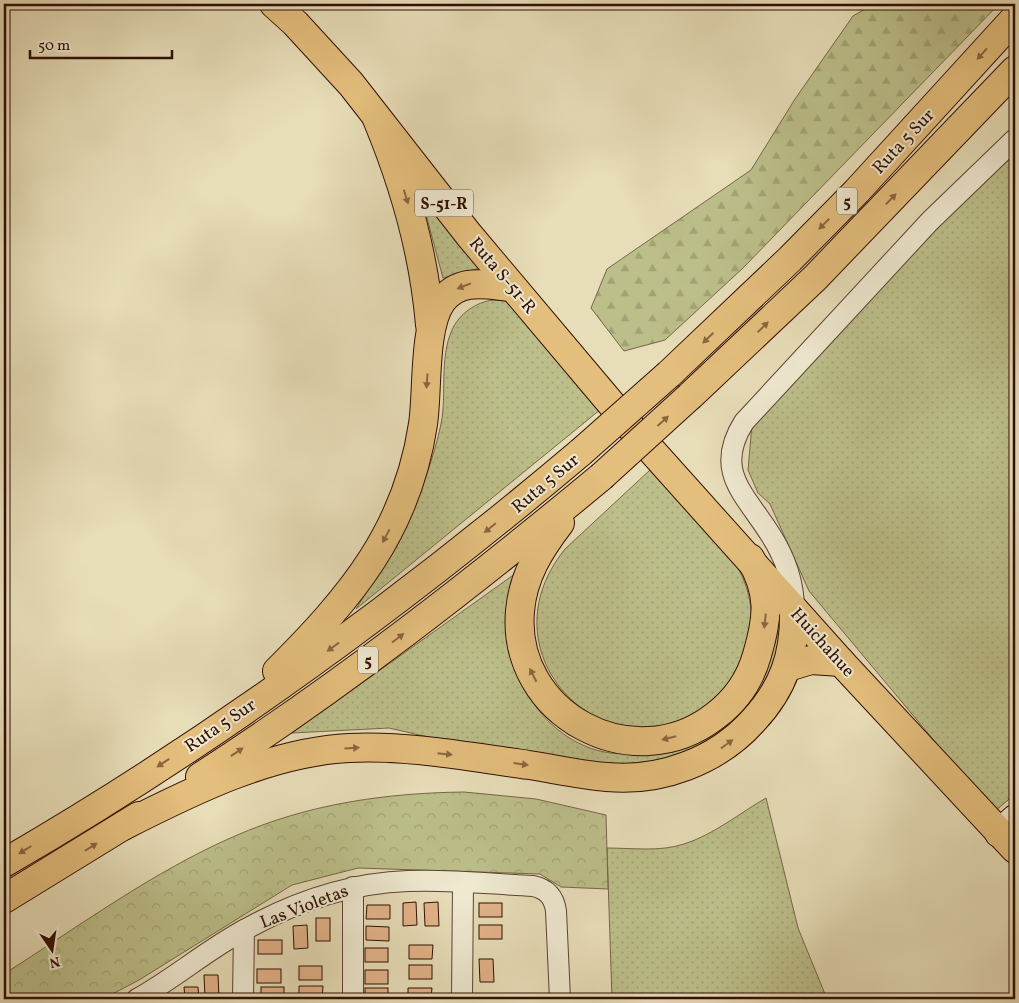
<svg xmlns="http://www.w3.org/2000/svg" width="1019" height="1003" viewBox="0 0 1019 1003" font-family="Vollkorn,serif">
	<defs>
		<pattern id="grass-dots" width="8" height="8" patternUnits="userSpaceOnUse" patternTransform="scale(1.25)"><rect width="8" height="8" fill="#bcbf8a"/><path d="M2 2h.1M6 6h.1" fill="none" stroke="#a2a375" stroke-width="1.8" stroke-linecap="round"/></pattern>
		<pattern id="forest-firs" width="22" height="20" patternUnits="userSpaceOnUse" patternTransform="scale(1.25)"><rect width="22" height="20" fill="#bcbf8a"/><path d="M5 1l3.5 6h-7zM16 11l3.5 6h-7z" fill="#a2a375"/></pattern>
		<pattern id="park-crowns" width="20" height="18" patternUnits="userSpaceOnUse" patternTransform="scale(1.25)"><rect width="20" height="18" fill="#bcbf8a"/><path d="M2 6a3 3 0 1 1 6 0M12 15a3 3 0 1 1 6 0" fill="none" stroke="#a2a375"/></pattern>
	</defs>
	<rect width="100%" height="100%" fill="#e7ddb8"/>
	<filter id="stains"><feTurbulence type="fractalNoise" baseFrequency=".004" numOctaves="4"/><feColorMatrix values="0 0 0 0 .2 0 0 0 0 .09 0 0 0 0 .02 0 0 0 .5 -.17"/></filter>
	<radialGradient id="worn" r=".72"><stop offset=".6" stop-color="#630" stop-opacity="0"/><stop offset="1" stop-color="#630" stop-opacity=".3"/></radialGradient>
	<g fill="url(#grass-dots)" stroke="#766646">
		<polygon points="1015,140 1015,794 994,812 809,591 770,504 758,493 748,470 753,413"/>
		<polygon points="417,181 484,267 443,278"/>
		<path d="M493 300 508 301 601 409 356 609C391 551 427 492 441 424 447 394 439 359 452 330 459 314 476 302 493 300Z"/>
		<path d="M650 470C676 498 726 543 742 576 756 607 755 645 737 673 732 681 727 692 720 698 618 790 476 659 565 549Z"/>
		<path d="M519 571C518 590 510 642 513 658 526 714 580 764 641 752 665 748 700 732 724 723L773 605 789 626 769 696 681 761 605 768 472 747 389 728 292 733Z"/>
		<path d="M766 798 798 928 827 999H612L607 848C632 848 660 852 684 844 713 835 740 813 766 798Z"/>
	</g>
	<polygon fill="url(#forest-firs)" stroke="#766646" points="874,4 999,4 743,268 665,340 624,351 591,308 607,269 751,170 795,99 853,16"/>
	<path fill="url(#park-crowns)" stroke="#766646" d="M464 792 536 799 606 815 608 889 561 887 540 874 358 868 292 885 139 980 103 999H4V974C78 927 154 871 235 836 308 804 385 793 464 792Z"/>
	<g fill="#e3b389" stroke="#2f0e02">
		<polygon points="416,902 417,925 403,926 403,903"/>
		<polygon points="438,902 439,926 425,926 424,903"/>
		<rect x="479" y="903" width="23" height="14"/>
		<polygon points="367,905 390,905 390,919 366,919"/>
		<rect x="316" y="918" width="14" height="23"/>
		<polygon points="307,925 308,948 294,949 293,926"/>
		<rect x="479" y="925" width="23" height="14"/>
		<polygon points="366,926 389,927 389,941 366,940"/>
		<rect x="258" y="940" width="24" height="14"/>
		<polygon points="409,945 433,945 432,959 409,959"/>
		<rect x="365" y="948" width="23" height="14"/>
		<polygon points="479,959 493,959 494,982 480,982"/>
		<rect x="409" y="965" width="23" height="14"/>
		<rect x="299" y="966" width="23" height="14"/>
		<rect x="257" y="969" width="24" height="14"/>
		<rect x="365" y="970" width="23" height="14"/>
		<polygon points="204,975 218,975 219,998 205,998"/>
		<polygon points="299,986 323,986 322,999 299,999"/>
		<polygon points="184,987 198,987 199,999 185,999"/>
		<rect x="261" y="987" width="23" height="12"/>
		<rect x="365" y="988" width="23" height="11"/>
		<polygon points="408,988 432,988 431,999 408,999"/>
	</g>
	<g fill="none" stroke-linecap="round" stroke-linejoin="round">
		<g stroke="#5d4230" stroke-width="22">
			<g id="street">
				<path d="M794 610C794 583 785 557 770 534 745 494 713 471 744 422L930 221 1015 139"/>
				<path d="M137 999C175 978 208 949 246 929 295 902 351 883 408 881 449 879 491 884 533 886 547 889 554 897 556 911L560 999"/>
				<polyline points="243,999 244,930"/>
				<polyline points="353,999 353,887"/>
				<polyline points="462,999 463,883"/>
			</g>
		</g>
		<g stroke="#2f0e02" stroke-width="30">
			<polyline id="secondary" points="999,833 1015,819"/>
		</g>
		<g stroke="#2f0e02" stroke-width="30">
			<polyline id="primary" points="274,4 295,23 351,84 469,235 635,432 841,662 1015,849"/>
		</g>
		<g stroke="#2f0e02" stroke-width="30">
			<g id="highway">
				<path d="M377 119C405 186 424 253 430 325"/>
				<polyline points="669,374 790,259 857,191 1015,18"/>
				<polyline points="690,396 815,278 1015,70"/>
				<path d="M560 523C540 549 523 576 520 611 511 714 633 780 715 716 735 701 750 680 757 655 768 618 771 593 750 558"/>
				<polyline points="788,667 811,660 841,662"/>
				<path d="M277 671C351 597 407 531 423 424 428 391 423 327 442 301 460 277 487 285 512 287"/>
				<path d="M200 777C341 686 473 583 601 477"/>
				<path d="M123 826C192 791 270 752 349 748 409 745 470 757 529 765 555 769 581 775 607 777 661 782 717 761 753 721 784 688 795 654 794 610"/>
				<path d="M4 863C208 745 401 604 581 452"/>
				<polyline points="4,899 139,816"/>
			</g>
		</g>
		<use href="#street" stroke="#efe9d1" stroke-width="20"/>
		<use href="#secondary" stroke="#efe9d1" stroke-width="28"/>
		<use href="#primary" stroke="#e4be7c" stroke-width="28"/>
		<use href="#highway" stroke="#e4be7c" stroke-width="28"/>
		<g stroke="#2f0e02" stroke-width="30" stroke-linecap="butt">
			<g id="highway-bridge">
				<polyline points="581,452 669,374"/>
				<polyline points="601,477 690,396"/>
			</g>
		</g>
		<use href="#highway-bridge" stroke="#e4be7c" stroke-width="28"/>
	</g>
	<defs><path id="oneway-solid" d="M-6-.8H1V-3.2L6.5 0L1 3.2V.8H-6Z" transform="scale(1.25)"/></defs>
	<g fill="#8a663f">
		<use href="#oneway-solid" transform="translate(982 54) rotate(132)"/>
		<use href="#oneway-solid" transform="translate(406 197) rotate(73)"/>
		<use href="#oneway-solid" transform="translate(891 199) rotate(-46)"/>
		<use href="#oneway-solid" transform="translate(824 224) rotate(135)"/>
		<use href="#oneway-solid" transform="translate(464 286) rotate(159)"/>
		<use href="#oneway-solid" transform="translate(763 327) rotate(-44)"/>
		<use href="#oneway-solid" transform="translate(708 338) rotate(136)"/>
		<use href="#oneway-solid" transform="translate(427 381) rotate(94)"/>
		<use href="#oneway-solid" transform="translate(663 421) rotate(-42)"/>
		<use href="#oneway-solid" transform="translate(490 528) rotate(141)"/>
		<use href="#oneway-solid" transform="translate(386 536) rotate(118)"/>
		<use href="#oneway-solid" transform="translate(765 621) rotate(96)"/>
		<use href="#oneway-solid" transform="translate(398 638) rotate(-37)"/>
		<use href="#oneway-solid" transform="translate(333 647) rotate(144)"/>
		<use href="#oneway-solid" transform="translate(533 675) rotate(-117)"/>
		<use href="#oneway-solid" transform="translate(669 738) rotate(166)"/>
		<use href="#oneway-solid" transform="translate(727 744) rotate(-36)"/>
		<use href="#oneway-solid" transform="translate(352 748) rotate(-3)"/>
		<use href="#oneway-solid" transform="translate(237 752) rotate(-34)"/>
		<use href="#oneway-solid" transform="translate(445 754) rotate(6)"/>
		<use href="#oneway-solid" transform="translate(163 763) rotate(146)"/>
		<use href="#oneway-solid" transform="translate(521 764) rotate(8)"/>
		<use href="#oneway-solid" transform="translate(91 847) rotate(-32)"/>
		<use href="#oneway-solid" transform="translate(25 850) rotate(148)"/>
	</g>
	<g text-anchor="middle" stroke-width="4" stroke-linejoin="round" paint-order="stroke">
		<g fill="#efe9d1" stroke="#695040" stroke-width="1">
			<rect x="837" y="187.5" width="20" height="27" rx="4"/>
			<rect x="415" y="189.5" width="58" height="27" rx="4"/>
			<rect x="358" y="646.5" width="20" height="27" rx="4"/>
		</g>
		<g font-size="16" font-weight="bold" fill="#2f0e02">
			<text x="847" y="207">5</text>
			<text x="444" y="209">S-51-R</text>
			<text x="368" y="666">5</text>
		</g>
		<g font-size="18" fill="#2f0e02" stroke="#efe9d1">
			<text transform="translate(903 141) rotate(-47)" y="6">Ruta 5 Sur</text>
			<text transform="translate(503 275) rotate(50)" y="6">Ruta S-51-R</text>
			<text transform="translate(545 483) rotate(-40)" y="6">Ruta 5 Sur</text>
			<text transform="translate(823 642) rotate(48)" y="6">Huichahue</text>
			<text transform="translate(220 725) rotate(-34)" y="6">Ruta 5 Sur</text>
			<text transform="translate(304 906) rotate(-21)" y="6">Las Violetas</text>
		</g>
	</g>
	<rect width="1019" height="1003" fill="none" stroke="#e7ddb8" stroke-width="20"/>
	<rect x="5" y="5" width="1009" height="993" fill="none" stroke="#2f0e02" stroke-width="2.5"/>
	<rect x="10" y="10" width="999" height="983" fill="none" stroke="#2f0e02"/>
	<g transform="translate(52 950) rotate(167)" stroke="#efe9d1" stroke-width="4" paint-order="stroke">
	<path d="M0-4L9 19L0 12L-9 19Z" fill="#2f0e02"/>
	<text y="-8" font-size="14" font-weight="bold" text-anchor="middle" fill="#2f0e02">N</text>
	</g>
	<path d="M30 50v8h142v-8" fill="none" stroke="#2f0e02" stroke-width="2.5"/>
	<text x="38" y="50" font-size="15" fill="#2f0e02" stroke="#efe9d1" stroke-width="4" paint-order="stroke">50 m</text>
	<rect width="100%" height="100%" filter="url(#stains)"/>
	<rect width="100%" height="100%" fill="url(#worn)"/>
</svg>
